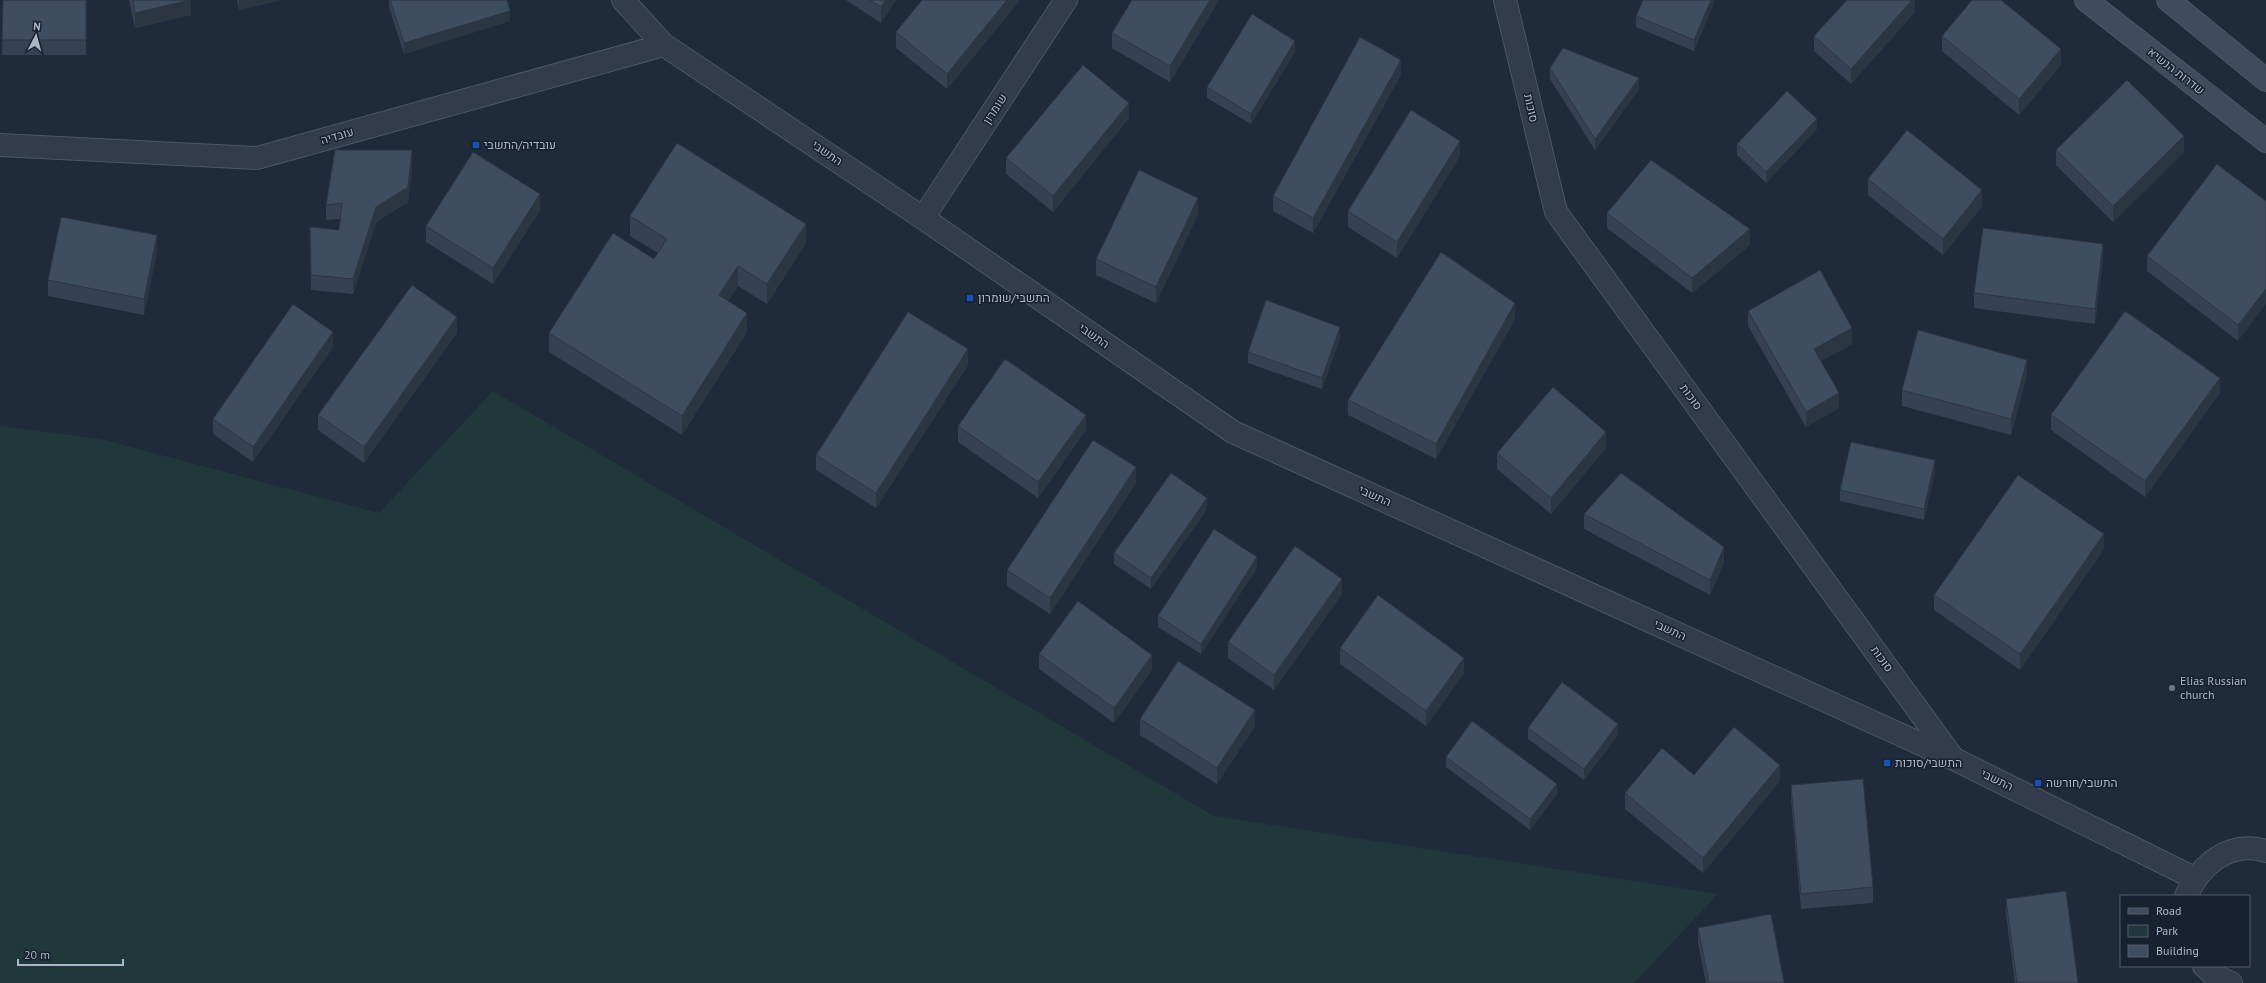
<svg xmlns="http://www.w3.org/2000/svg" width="2266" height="983" viewBox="0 0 2266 983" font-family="'PT Sans',Heebo,sans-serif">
	<rect width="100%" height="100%" fill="#1f2a3a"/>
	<polygon fill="#21383b" points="493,391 1214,816 1718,894 1634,983 0,983 0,426 101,439 379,513"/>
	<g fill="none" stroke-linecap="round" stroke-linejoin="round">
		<g stroke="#4d5765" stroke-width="24">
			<g id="street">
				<polyline points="623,0 664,45 923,218 1233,432 1954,759 2194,878"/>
				<polyline points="1505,0 1556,212 1953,758"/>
				<polyline points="0,145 257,158 664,45"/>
				<polyline points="923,218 1066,0"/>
				<path d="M2186 896C2200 865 2229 840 2266 851"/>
				<polyline points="2204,966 2214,975 2231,983"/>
			</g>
		</g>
		<g stroke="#4d5765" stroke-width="24">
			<g id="secondary">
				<polyline points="2086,0 2266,141"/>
				<polyline points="2168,0 2266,80"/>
			</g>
		</g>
		<use href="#street" stroke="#323c4a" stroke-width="22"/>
		<use href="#secondary" stroke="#404b5e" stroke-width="22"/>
	</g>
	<g fill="#364253">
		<polygon points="3,0 86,0 86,55 2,55"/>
		<polygon points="129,0 191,0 191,15 135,28"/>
		<polygon points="237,0 281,0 239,10"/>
		<polygon points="389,0 507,0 510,21 404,54 389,7"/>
		<polygon points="846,0 896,0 881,23"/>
		<polygon points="922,0 1020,0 947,89 896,48 896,32"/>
		<polygon points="1132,0 1219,0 1170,82 1112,48 1112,33"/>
		<polygon points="1643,0 1715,0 1694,51 1636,27 1636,16"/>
		<polygon points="1915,0 1915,12 1851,84 1814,51 1814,36"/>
		<polygon points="1942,36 2061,65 2019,115 1942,51"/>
		<polygon points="1295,52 1251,124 1207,98 1207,87"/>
		<polygon points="1550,68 1639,89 1595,150 1550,79"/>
		<polygon points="1401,75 1313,233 1273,211 1273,196"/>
		<polygon points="1129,118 1053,212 1006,174 1006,158"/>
		<polygon points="1817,129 1766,183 1737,155 1737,144"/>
		<polygon points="2056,150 2184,152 2113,222 2056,165"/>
		<polygon points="1460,156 1397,258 1348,227 1348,211"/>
		<polygon points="412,166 408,202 376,222 353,294 311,290 310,227 339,230 341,219 326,220 326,205"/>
		<polygon points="1868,179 1982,206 1943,255 1868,195"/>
		<polygon points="2266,201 2238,341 2147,271 2147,256"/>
		<polygon points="540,210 493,284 426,242 426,226"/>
		<polygon points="1607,213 1750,245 1692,293 1607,228"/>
		<polygon points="1198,214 1156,303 1096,275 1096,259"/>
		<polygon points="630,216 806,243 767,304 738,286 728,301 747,332 682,435 549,352 549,333 654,259 658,253 630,236"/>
		<polygon points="157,251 144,315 48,296 48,280"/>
		<polygon points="2103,260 2095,324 1974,308 1974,293"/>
		<polygon points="1748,311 1852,344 1821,361 1839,408 1806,427 1748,326"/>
		<polygon points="1515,319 1436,459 1348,415 1348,400"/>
		<polygon points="457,333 364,463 318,430 318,415"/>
		<polygon points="1340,338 1322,389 1248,363 1248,352"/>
		<polygon points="333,347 253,462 213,434 213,419"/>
		<polygon points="968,365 876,508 816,470 816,455"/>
		<polygon points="2027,375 2011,435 1902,406 1902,390"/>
		<polygon points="2220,393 2145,497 2051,430 2051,415"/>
		<polygon points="958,426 1086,430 1038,498 958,442"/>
		<polygon points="1606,448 1551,514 1497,469 1497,453"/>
		<polygon points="1935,471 1924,520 1840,501 1840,490"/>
		<polygon points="1136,483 1050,614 1007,586 1007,570"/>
		<polygon points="1207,509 1151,589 1114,564 1114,553"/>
		<polygon points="1584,514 1724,563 1710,595 1584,529"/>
		<polygon points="2104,549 2020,670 1934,610 1934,595"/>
		<polygon points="1257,568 1201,654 1158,627 1158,616"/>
		<polygon points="1342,594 1274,690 1228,658 1228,642"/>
		<polygon points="1340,648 1464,673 1426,726 1340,664"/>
		<polygon points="1039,654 1152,670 1114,723 1039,669"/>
		<polygon points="1140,719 1255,726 1217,784 1140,735"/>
		<polygon points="1528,728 1618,735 1584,780 1528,739"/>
		<polygon points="1446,757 1557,794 1530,830 1446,767"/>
		<polygon points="1780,781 1703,873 1625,809 1625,793"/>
		<polygon points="1791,785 1873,887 1873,903 1801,909 1791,801"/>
		<polygon points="2006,899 2078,983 2015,983 2006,914"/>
		<polygon points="1698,928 1784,983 1706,983 1698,943"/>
	</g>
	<g fill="#2c3643">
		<polygon points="191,0 191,15 135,28 135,13"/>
		<polygon points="239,0 281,0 239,10"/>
		<polygon points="886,0 896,0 881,23 881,7"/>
		<polygon points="1007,0 1020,0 947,89 947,74"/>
		<polygon points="1210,0 1219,0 1170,82 1170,66"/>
		<polygon points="1711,0 1715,0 1694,51 1694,40"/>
		<polygon points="1912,0 1915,0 1915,12 1851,84 1851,69"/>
		<polygon points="510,11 510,21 404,54 404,43"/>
		<polygon points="1295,41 1295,52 1251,124 1251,114"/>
		<polygon points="2061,49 2061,65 2019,115 2019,99"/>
		<polygon points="1401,60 1401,75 1313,233 1313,218"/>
		<polygon points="1639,78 1639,89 1595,150 1595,139"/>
		<polygon points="1129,103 1129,118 1053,212 1053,196"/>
		<polygon points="1817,119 1817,129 1766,183 1766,172"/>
		<polygon points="2184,136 2184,152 2113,222 2113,206"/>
		<polygon points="1460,141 1460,156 1397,258 1397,242"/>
		<polygon points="412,150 412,166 408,202 376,222 353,294 353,279 376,207"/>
		<polygon points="1982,190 1982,206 1943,255 1943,239"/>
		<polygon points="540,194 540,210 493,284 493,268"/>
		<polygon points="1198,198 1198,214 1156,303 1156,287"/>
		<polygon points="806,224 806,243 767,304 767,284"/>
		<polygon points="1750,229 1750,245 1692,293 1692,278"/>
		<polygon points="157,235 157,251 144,315 144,299"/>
		<polygon points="2103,244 2103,260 2095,324 2095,309"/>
		<polygon points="738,266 738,286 719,315 719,295"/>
		<polygon points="2266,289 2266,304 2238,341 2238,325"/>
		<polygon points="1515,303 1515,319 1436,459 1436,444"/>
		<polygon points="747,313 747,332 682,435 682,416"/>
		<polygon points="457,317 457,333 364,463 364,447"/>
		<polygon points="1340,327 1340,338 1322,389 1322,378"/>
		<polygon points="1852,328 1852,344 1814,365 1814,349"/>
		<polygon points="333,332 333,347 253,462 253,447"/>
		<polygon points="968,349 968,365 876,508 876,493"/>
		<polygon points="2027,360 2027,375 2011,435 2011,419"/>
		<polygon points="2220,378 2220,393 2145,497 2145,481"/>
		<polygon points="1839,393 1839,408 1806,427 1806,412"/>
		<polygon points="1086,415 1086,430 1038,498 1038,482"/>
		<polygon points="1606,432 1606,448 1551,514 1551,498"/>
		<polygon points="1935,460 1935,471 1924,520 1924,509"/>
		<polygon points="1136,467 1136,483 1050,614 1050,598"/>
		<polygon points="1207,498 1207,509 1151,589 1151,578"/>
		<polygon points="2104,534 2104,549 2020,670 2020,654"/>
		<polygon points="1724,547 1724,563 1710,595 1710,580"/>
		<polygon points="1257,557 1257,568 1201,654 1201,644"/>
		<polygon points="1342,579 1342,594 1274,690 1274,675"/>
		<polygon points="1152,655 1152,670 1114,723 1114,708"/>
		<polygon points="1464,658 1464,673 1426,726 1426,711"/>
		<polygon points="1255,710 1255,726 1217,784 1217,768"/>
		<polygon points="1618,724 1618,735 1584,780 1584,769"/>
		<polygon points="1780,765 1780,781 1703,873 1703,858"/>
		<polygon points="1557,784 1557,794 1530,830 1530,819"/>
	</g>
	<g fill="#3f4d60" stroke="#2c3643">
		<polygon points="3,0 86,0 86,40 2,40"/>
		<polygon points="133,0 190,0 135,13"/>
		<polygon points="390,0 507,0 510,11 404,43"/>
		<polygon points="870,0 886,0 881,7"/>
		<polygon points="922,0 1007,0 947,74 896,32"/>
		<polygon points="1132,0 1210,0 1170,66 1112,33"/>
		<polygon points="1643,0 1711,0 1694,40 1636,16"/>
		<polygon points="1847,0 1912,0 1851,69 1814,36"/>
		<polygon points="1972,0 2001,0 2061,49 2019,99 1942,36"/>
		<polygon points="1252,14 1295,41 1251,114 1207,87"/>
		<polygon points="1360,37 1401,60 1313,218 1273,196"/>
		<polygon points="1563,48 1639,78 1595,139 1550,68"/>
		<polygon points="1083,65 1129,103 1053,196 1006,158"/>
		<polygon points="2127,80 2184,136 2113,206 2056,150"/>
		<polygon points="1787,91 1817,119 1766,172 1737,144"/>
		<polygon points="1411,110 1460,141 1397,242 1348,211"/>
		<polygon points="1907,130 1982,190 1943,239 1868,179"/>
		<polygon points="677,143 806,224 767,284 738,266 719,295 747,313 682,416 549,333 613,233 654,259 667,239 630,216"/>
		<polygon points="335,150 412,150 408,187 376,207 353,279 311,275 310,227 339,230 342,203 326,205"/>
		<polygon points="473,152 540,194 493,268 426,226"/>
		<polygon points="1651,160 1750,229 1692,278 1607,213"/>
		<polygon points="2217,164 2266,201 2266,289 2238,325 2147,256"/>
		<polygon points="1139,170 1198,198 1156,287 1096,259"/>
		<polygon points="61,217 157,235 144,299 48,280"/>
		<polygon points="1983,228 2103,244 2095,309 1974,293"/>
		<polygon points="1441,252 1515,303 1436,444 1348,400"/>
		<polygon points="1820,270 1852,328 1814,349 1839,393 1806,412 1748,311"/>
		<polygon points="412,285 457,317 364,447 318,415"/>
		<polygon points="1266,300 1340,327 1322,378 1248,352"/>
		<polygon points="293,304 333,332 253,447 213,419"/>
		<polygon points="2125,311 2220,378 2145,481 2051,415"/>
		<polygon points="908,312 968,349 876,493 816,455"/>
		<polygon points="1918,330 2027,360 2011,419 1902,390"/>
		<polygon points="1005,359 1086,415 1038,482 958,426"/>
		<polygon points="1553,387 1606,432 1551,498 1497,453"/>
		<polygon points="1093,440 1136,467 1050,598 1007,570"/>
		<polygon points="1851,442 1935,460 1924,509 1840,490"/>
		<polygon points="1171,473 1207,498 1151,578 1114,553"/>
		<polygon points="1621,473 1724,547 1710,580 1584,514"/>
		<polygon points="2018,475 2104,534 2020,654 1934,595"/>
		<polygon points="1214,529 1257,557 1201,644 1158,616"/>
		<polygon points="1295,546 1342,579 1274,675 1228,642"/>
		<polygon points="1378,595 1464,658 1426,711 1340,648"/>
		<polygon points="1078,601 1152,655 1114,708 1039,654"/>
		<polygon points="1178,661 1255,710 1217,768 1140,719"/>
		<polygon points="1562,682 1618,724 1584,769 1528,728"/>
		<polygon points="1472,721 1557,784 1530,819 1446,757"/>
		<polygon points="1734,727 1780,765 1703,858 1625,793 1662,748 1694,775"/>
		<polygon points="1863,779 1873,887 1801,894 1791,785"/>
		<polygon points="2066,891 2078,983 2017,983 2006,899"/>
		<polygon points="1771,914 1784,983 1709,983 1698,928"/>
	</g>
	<g fill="#1a4fb4" stroke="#18212f" stroke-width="1.5">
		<rect x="472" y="141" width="8" height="8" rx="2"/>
		<rect x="966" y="294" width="8" height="8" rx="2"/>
		<rect x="1883" y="759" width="8" height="8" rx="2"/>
		<rect x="2034" y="779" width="8" height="8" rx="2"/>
	</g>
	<circle fill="#6b7280" stroke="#18212f" stroke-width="1.5" cx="2172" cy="688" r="4"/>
	<g text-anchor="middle" stroke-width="3" stroke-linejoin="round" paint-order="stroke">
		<g font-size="12" fill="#adb7c7" stroke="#18212f">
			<text transform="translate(2176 71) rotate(38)" y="4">שדרות הנשיא</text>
			<text transform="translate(1531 108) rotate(77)" y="4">סוכות</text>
			<text transform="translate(995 109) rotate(-57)" y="4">שומרון</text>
			<text transform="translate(337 136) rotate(-16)" y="4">עובדיה</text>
			<text transform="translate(827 153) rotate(34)" y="4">התשבי</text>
			<text transform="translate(1094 336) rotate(35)" y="4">התשבי</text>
			<text transform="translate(1691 397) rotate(54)" y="4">סוכות</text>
			<text transform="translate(1375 496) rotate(24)" y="4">התשבי</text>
			<text transform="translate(1670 630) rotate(24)" y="4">התשבי</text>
			<text transform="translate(1882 659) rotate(54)" y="4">סוכות</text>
			<text transform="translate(1997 780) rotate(26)" y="4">התשבי</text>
		</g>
		<g font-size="12" fill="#adb7c7" stroke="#18212f" text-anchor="start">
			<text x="484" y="149">עובדיה/התשבי</text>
			<text x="978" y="302">התשבי/שומרון</text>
			<text x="2180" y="685">Elias Russian<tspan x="2180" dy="14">church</tspan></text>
			<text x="1895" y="767">התשבי/סוכות</text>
			<text x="2046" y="787">התשבי/חורשה</text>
		</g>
	</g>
	<rect x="2120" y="895" width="130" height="72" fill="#18212f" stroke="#545d6c"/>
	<rect x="2128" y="908" width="20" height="6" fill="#404b5e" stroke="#545d6c"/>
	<text x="2156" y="915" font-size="12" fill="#adb7c7">Road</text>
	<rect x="2128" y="925" width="20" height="12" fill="#21383b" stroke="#545d6c"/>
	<text x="2156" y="935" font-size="12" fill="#adb7c7">Park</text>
	<rect x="2128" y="945" width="20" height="12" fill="#3f4d60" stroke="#545d6c"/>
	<text x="2156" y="955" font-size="12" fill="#adb7c7">Building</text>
	<g transform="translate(36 36) rotate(6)" stroke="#18212f" stroke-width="3" paint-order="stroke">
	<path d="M0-3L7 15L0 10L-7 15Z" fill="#adb7c7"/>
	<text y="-6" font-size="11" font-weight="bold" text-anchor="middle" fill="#adb7c7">N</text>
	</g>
	<path d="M18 959v6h105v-6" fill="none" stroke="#adb7c7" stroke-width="2"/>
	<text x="24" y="959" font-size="12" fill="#adb7c7" stroke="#18212f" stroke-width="3" paint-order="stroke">20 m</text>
</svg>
